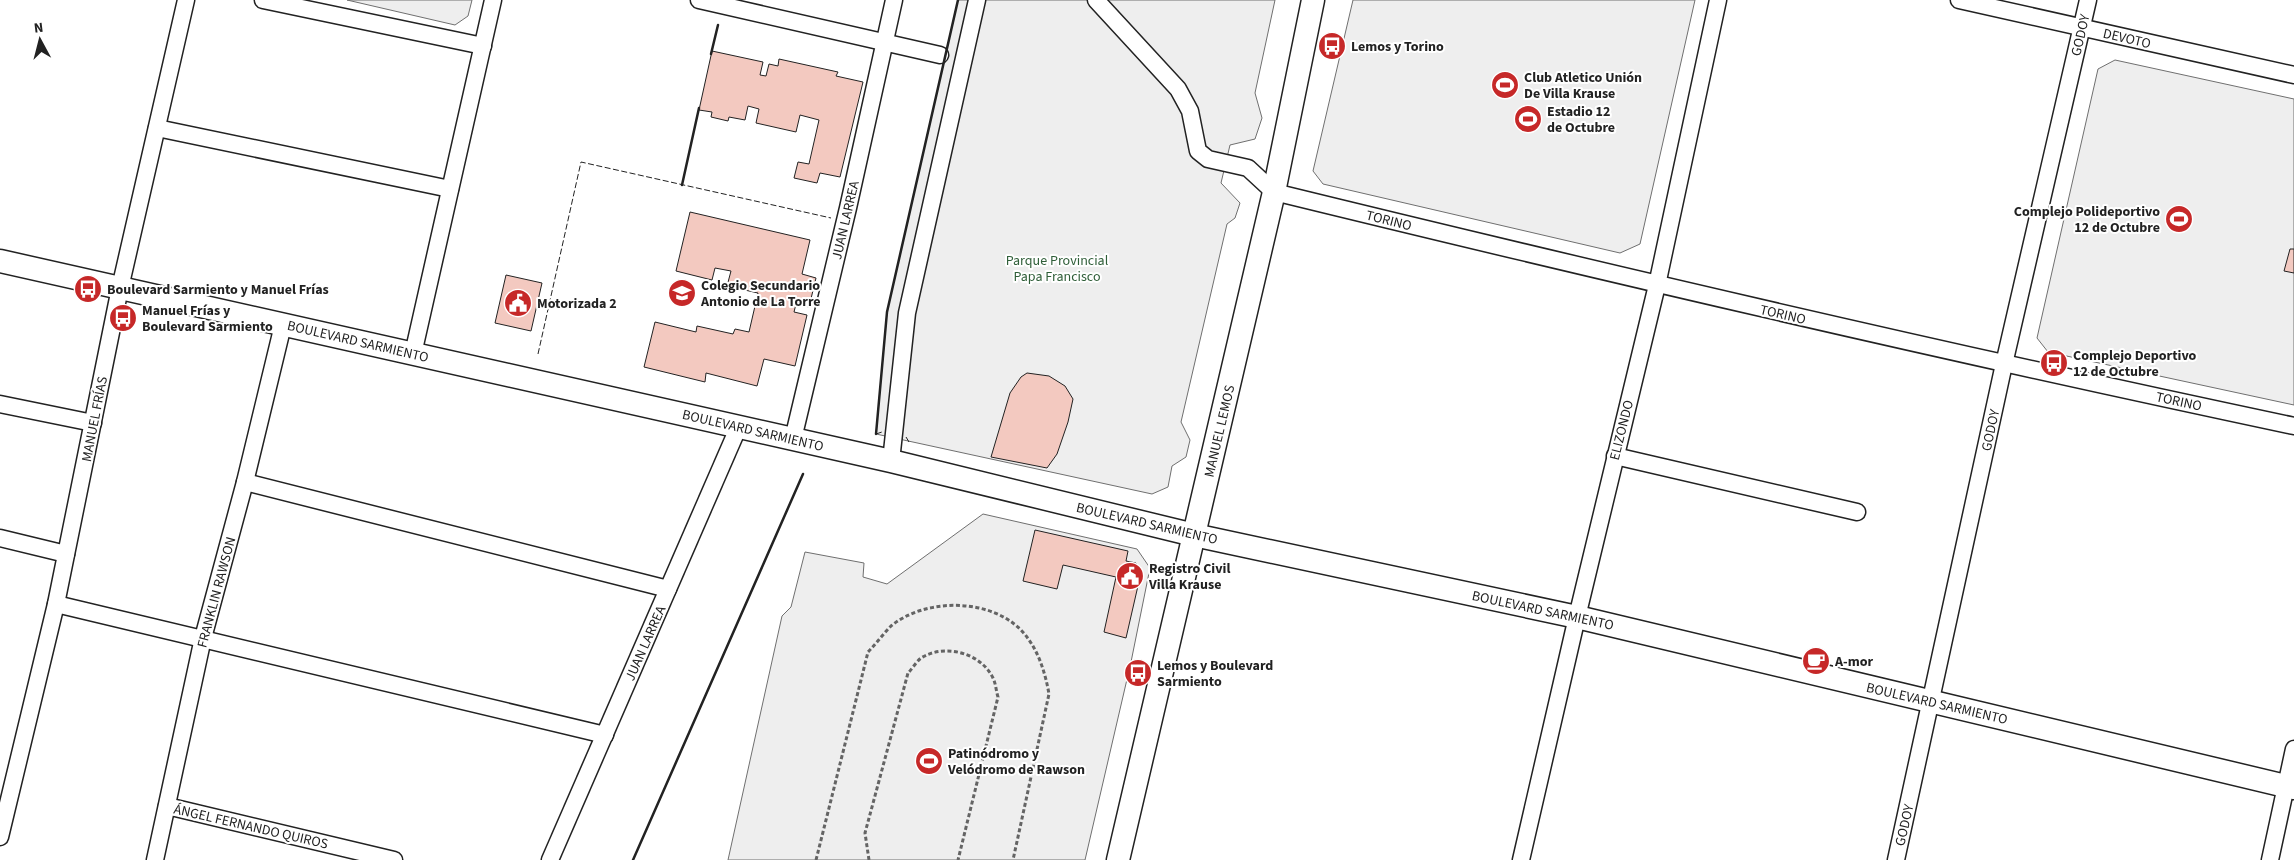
<svg xmlns="http://www.w3.org/2000/svg" width="2294" height="860" viewBox="0 0 2294 860" font-family="'Source Sans 3',sans-serif">
	<rect width="100%" height="100%" fill="#fff"/>
	<g fill="#eee" stroke="#6f6f6f">
		<polygon points="347,0 472,0 468,16 455,25"/>
		<polygon points="958,0 1275,0 1255,93 1262,118 1255,139 1230,145 1221,183 1240,203 1235,218 1227,224 1181,422 1190,440 1186,457 1172,466 1168,487 1152,494 876,434 887,312"/>
		<polygon points="1353,0 1695,0 1640,244 1620,253 1323,184 1313,171"/>
		<polygon points="2115,60 2294,99 2294,405 2048,352 2037,338 2098,69"/>
		<polygon points="983,514 1137,549 1150,568 1131,662 1085,860 728,860 782,616 791,607 805,552 864,563 863,577 887,584"/>
	</g>
	<g fill="#f3c9c0" stroke="#222">
		<polygon points="712,51 763,62 760,75 766,76 769,64 778,66 779,59 838,72 836,76 863,82 840,177 820,173 817,183 794,178 798,162 809,164 819,120 800,115 796,132 756,123 759,109 748,106 745,120 729,117 728,121 711,117 712,112 699,110"/>
		<polygon points="690,212 810,240 802,274 816,278 809,307 796,304 794,312 807,315 795,366 764,359 757,386 706,373 705,382 644,367 655,322 696,332 697,326 733,334 735,329 749,332 758,293 727,286 731,271 715,268 712,280 676,271"/>
		<polygon points="2290,249 2294,249 2294,273 2284,271"/>
		<polygon points="506,275 542,283 531,331 495,323"/>
		<polygon points="1027,373 1049,376 1065,386 1073,399 1068,422 1057,454 1047,468 991,457 1010,393 1021,377"/>
		<polygon points="1035,530 1128,551 1126,561 1136,563 1140,577 1126,638 1104,632 1116,577 1063,565 1057,589 1023,581"/>
	</g>
	<g fill="none" stroke-linecap="round" stroke-linejoin="round">
		<g stroke="#222" stroke-width="19">
			<g id="street">
				<polyline points="263,0 483,46"/>
				<polyline points="699,0 940,55"/>
				<path d="M1096 0 1178 89 1190 111 1198 151 1208 159 1248 168 1274 192C1613 275 1953 354 2294 426"/>
				<polyline points="1959,0 2294,75"/>
				<polyline points="157,128 450,189"/>
				<polyline points="413,354 493,0"/>
				<polyline points="0,404 93,423"/>
				<polyline points="793,439 848,208 894,0"/>
				<polyline points="1615,456 1857,512"/>
				<polyline points="891,461 907,313 977,0"/>
				<polyline points="245,482 668,589"/>
				<polyline points="0,538 66,554"/>
				<polyline points="56,604 605,735"/>
				<polyline points="167,806 394,860"/>
				<polyline points="0,837 56,604 120,288 186,0"/>
				<polyline points="155,860 203,638 245,482 283,325"/>
				<polyline points="550,860 739,426"/>
				<polyline points="1521,860 1577,617 1657,285 1718,0"/>
				<polyline points="1896,860 2004,364 2088,0"/>
				<polyline points="2270,860 2294,749"/>
			</g>
		</g>
		<g stroke="#222" stroke-width="25">
			<g id="secondary">
				<polyline points="0,261 891,461 1194,535 1577,617 2294,788"/>
				<polyline points="1118,860 1274,192 1313,0"/>
			</g>
		</g>
		<g stroke="#646464" stroke-width="3" stroke-dasharray="4 2.5" stroke-linecap="butt">
			<path d="M816 860 868 652C876 644 883 634 891 626 925 598 988 598 1020 629 1037 646 1045 671 1049 694L1013 860"/>
			<path d="M869 860 865 833 908 673C912 669 916 662 921 658 945 643 981 653 993 678 996 684 996 691 998 697L958 860"/>
		</g>
		<use href="#street" stroke="#fff" stroke-width="16"/>
		<use href="#secondary" stroke="#fff" stroke-width="22"/>
		<g stroke="#222" stroke-width="1" stroke-dasharray="6 2.5" stroke-linecap="butt">
			<polyline points="538,354 581,162 831,218"/>
			<polyline points="876,434 882,432"/>
			<polyline points="906,437 909,442"/>
		</g>
		<g stroke="#222" stroke-width="2.5">
			<polyline points="711,54 718,25"/>
			<polyline points="682,185 699,108"/>
			<polyline points="876,434 887,312 958,0"/>
			<polyline points="633,860 803,474"/>
		</g>
	</g>
	<defs>
		<g id="bus-disc" transform="scale(1.4375)"><circle r="9.5" fill="#c62828" stroke="#fff"/><path d="M-5-6H5V4H4V6H2V4H-2V6H-4V4H-5ZM-3.5-4V0h7V-4ZM-3.5 1.2v1.5H-2V1.2ZM2 1.2v1.5H3.5V1.2Z" fill="#fff"/></g>
		<g id="stadium-disc" transform="scale(1.4375)"><circle r="9.5" fill="#c62828" stroke="#fff"/><path d="M0-5a6.5 5 0 1 0 0 10a6.5 5 0 1 0 0-10ZM-3.5-1.8h7v3.6h-7Z" fill="#fff"/></g>
		<g id="school-disc" transform="scale(1.4375)"><circle r="9.5" fill="#c62828" stroke="#fff"/><path d="M0-5L7-2L0 1L-7-2ZM-4 1L0 2.5L4 1V4Q0 6-4 4Z" fill="#fff"/></g>
		<g id="civic-disc" transform="scale(1.4375)"><circle r="9.5" fill="#c62828" stroke="#fff"/><path d="M-.6-6.5H3V-4.5H.6V-3L4-1V1h2V6H-6V1h2V-1L-.6-3ZM-1.2 2.5V6h2.4V2.5Z" fill="#fff"/></g>
		<g id="cafe-disc" transform="scale(1.4375)"><circle r="9.5" fill="#c62828" stroke="#fff"/><path d="M-5.5-4.5H6V0H3Q3 3.5 0 3.5H-2.5Q-5.5 3.5-5.5 0ZM3-3.2v2h1.7v-2ZM-6 4.5H4V6H-6Z" fill="#fff"/></g>
	</defs>
	<g fill-rule="evenodd">
		<use href="#bus-disc" x="1332" y="46"/>
		<use href="#stadium-disc" x="1505" y="85"/>
		<use href="#stadium-disc" x="1528" y="119"/>
		<use href="#stadium-disc" x="2179" y="219"/>
		<use href="#bus-disc" x="88" y="289"/>
		<use href="#school-disc" x="682" y="293"/>
		<use href="#civic-disc" x="518" y="303"/>
		<use href="#bus-disc" x="123" y="318"/>
		<use href="#bus-disc" x="2054" y="363"/>
		<use href="#civic-disc" x="1130" y="576"/>
		<use href="#cafe-disc" x="1816" y="661"/>
		<use href="#bus-disc" x="1138" y="673"/>
		<use href="#stadium-disc" x="929" y="761"/>
	</g>
	<g text-anchor="middle" stroke-width="4" stroke-linejoin="round" paint-order="stroke">
		<g font-size="14" fill="#222" stroke="#fff">
			<text transform="translate(2080 35) rotate(-77)" y="5">GODOY</text>
			<text transform="translate(2127 38) rotate(13)" y="5">DEVOTO</text>
			<text transform="translate(845 220) rotate(-77)" y="5">JUAN LARREA</text>
			<text transform="translate(1389 220) rotate(14)" y="5">TORINO</text>
			<text transform="translate(1783 314) rotate(13)" y="5">TORINO</text>
			<text transform="translate(358 341) rotate(13)" y="5">BOULEVARD SARMIENTO</text>
			<text transform="translate(2179 401) rotate(12)" y="5">TORINO</text>
			<text transform="translate(94 419) rotate(-79)" y="5">MANUEL FRÍAS</text>
			<text transform="translate(753 430) rotate(13)" y="5">BOULEVARD SARMIENTO</text>
			<text transform="translate(1621 430) rotate(-76)" y="5">ELIZONDO</text>
			<text transform="translate(1990 430) rotate(-78)" y="5">GODOY</text>
			<text transform="translate(1219 431) rotate(-77)" y="5">MANUEL LEMOS</text>
			<text transform="translate(1147 523) rotate(13)" y="5">BOULEVARD SARMIENTO</text>
			<text transform="translate(216 592) rotate(-75)" y="5">FRANKLIN RAWSON</text>
			<text transform="translate(1543 610) rotate(12)" y="5">BOULEVARD SARMIENTO</text>
			<text transform="translate(645 643) rotate(-66)" y="5">JUAN LARREA</text>
			<text transform="translate(1937 703) rotate(13)" y="5">BOULEVARD SARMIENTO</text>
			<text transform="translate(1904 825) rotate(-77)" y="5">GODOY</text>
			<text transform="translate(251 826) rotate(13)" y="5">ÁNGEL FERNANDO QUIROS</text>
		</g>
		<g font-size="14" font-weight="bold" fill="#222" stroke="#fff" text-anchor="start">
			<text x="1351" y="51">Lemos y Torino</text>
			<text x="1524" y="82">Club Atletico Unión<tspan x="1524" dy="16">De Villa Krause</tspan></text>
			<text x="1547" y="116">Estadio 12<tspan x="1547" dy="16">de Octubre</tspan></text>
			<text x="2160" y="216" text-anchor="end">Complejo Polideportivo<tspan x="2160" dy="16">12 de Octubre</tspan></text>
			<text x="701" y="290">Colegio Secundario<tspan x="701" dy="16">Antonio de La Torre</tspan></text>
			<text x="107" y="294">Boulevard Sarmiento y Manuel Frías</text>
			<text x="537" y="308">Motorizada 2</text>
			<text x="142" y="315">Manuel Frías y<tspan x="142" dy="16">Boulevard Sarmiento</tspan></text>
			<text x="2073" y="360">Complejo Deportivo<tspan x="2073" dy="16">12 de Octubre</tspan></text>
			<text x="1149" y="573">Registro Civil<tspan x="1149" dy="16">Villa Krause</tspan></text>
			<text x="1835" y="666">A-mor</text>
			<text x="1157" y="670">Lemos y Boulevard<tspan x="1157" dy="16">Sarmiento</tspan></text>
			<text x="948" y="758">Patinódromo y<tspan x="948" dy="16">Velódromo de Rawson</tspan></text>
		</g>
		<g font-size="14" fill="#2f5e38" stroke="#fff">
			<text x="1057" y="265">Parque Provincial<tspan x="1057" dy="16">Papa Francisco</tspan></text>
		</g>
	</g>
	<g transform="translate(40 40) rotate(353)" stroke="#ffffff" stroke-width="4" paint-order="stroke">
	<path d="M0-4L9 19L0 12L-9 19Z" fill="#222222"/>
	<text y="-8" font-size="14" font-weight="bold" text-anchor="middle" fill="#222222">N</text>
	</g>
</svg>
